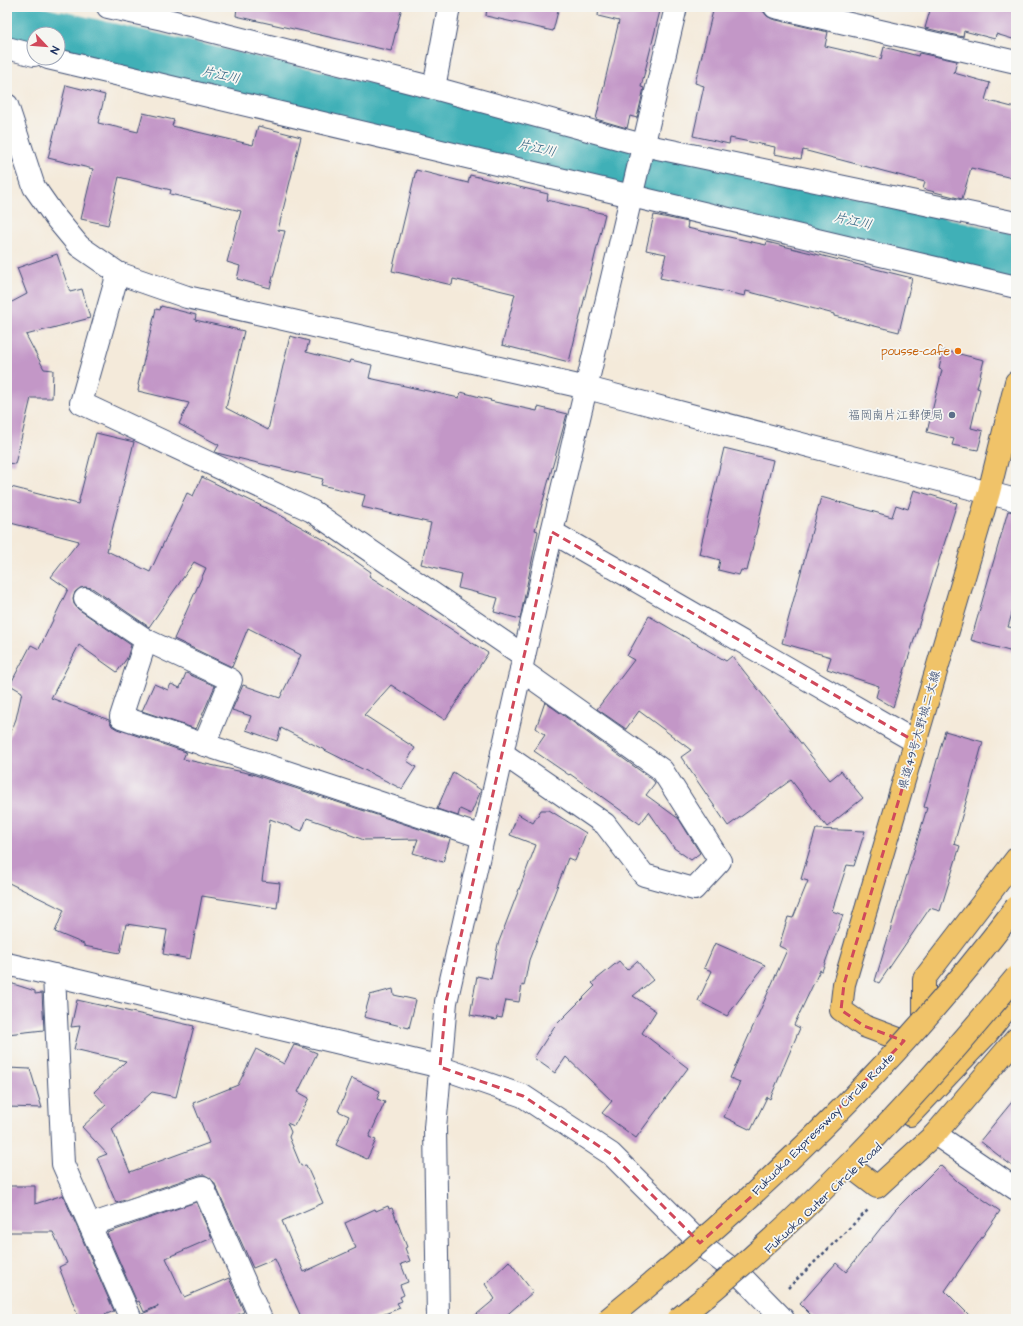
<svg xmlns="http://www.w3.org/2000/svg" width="1023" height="1326" viewBox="0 0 1023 1326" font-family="'Architects Daughter','Klee One',sans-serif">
	<rect width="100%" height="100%" fill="#f6f6f2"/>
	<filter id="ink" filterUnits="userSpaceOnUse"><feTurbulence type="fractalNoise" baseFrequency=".025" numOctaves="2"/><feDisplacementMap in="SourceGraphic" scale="8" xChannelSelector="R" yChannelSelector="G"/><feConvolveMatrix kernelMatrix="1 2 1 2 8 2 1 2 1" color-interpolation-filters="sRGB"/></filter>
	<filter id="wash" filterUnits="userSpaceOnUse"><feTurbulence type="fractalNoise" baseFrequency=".012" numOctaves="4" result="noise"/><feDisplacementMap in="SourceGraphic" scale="16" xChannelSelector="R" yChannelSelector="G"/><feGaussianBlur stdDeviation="0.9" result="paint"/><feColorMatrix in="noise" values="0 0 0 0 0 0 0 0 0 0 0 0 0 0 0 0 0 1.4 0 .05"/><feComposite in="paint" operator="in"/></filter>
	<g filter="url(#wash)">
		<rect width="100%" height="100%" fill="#f4eada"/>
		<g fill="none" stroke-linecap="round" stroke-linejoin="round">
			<g stroke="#3fb0b7" stroke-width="48">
				<polyline points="7,24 52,34"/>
				<polyline points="58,35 661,174 1016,259"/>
			</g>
		</g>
		<g id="blocks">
			<g fill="#c397c7">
				<polygon points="237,7 402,7 391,51 236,16"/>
				<polygon points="487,7 559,7 553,31 486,16"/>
				<polygon points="599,7 661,7 641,87 644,88 637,118 630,116 627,128 596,119 619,21 598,16"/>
				<polygon points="714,7 747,7 763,11 767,16 772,19 828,32 825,46 881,59 884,47 918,56 919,53 957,61 954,73 990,83 985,100 1016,108 1016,179 971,168 962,199 923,189 925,182 803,150 801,159 774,154 775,147 730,138 729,144 693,136 704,86 695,83"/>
				<polygon points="931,7 1016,7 1016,40 996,34 995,39 964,31 963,37 925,28"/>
				<polygon points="66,85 105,95 98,123 138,132 143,113 174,120 172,126 253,145 258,126 301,137 278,230 285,231 270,288 237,279 240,266 227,262 241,211 170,194 171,190 119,177 108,225 81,219 93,169 48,158"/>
				<polygon points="416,170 468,183 470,175 548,194 547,200 605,214 569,362 502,345 515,294 453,279 452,285 392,271"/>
				<polygon points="654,215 688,222 687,228 766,245 767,242 912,278 899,332 834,316 834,314 746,291 745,296 660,278 666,254 646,250"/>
				<polygon points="57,254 70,292 82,289 90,318 26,335 44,369 53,370 52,398 31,398 15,464 7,463 7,297 10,303 27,294 17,268"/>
				<polygon points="161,306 196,315 195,320 244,331 226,408 268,430 290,336 309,341 306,352 350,363 351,360 372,365 369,378 459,398 461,392 491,400 490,401 537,411 538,407 567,414 535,530 538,531 520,619 494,612 498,598 458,588 461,574 421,564 431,523 362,507 365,495 321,485 323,479 217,453 215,452 219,445 179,424 189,403 138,391 139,386 138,385 156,309 160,310"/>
				<polygon points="943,350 984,360 977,388 980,389 971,428 983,431 978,450 952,445 954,439 927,432 942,370 939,369"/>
				<polygon points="96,433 134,442 107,551 150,572 187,493 193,496 202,477 278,514 328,542 371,572 369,576 488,653 445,720 391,685 364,715 415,748 407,761 416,767 402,789 281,728 277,741 246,730 251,716 232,710 243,685 280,698 301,655 248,628 232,667 174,639 206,568 194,562 149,627 92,588 85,587 80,588 75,592 73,599 74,604 78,609 131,645 127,658 117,672 79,645 51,698 109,720 112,726 117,729 186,752 183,759 252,774 450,839 443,862 413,853 418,839 364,840 348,834 348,832 307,818 302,831 270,819 262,881 280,883 277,908 202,896 190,959 163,954 167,930 126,924 120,953 84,946 84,944 55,932 64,910 7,882 7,743 16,719 22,692 10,685 31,645 39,649 68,589 51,577 79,541 7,522 7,486 78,504"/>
				<polygon points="724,448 773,460 747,571 741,570 739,575 718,570 720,560 699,554"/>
				<polygon points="914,490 957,503 893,707 876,697 879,686 827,669 831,657 782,643 821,497 892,517 896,505 908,509"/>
				<polygon points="1008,511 1016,512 1016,600 1008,627 1016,628 1016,653 971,640"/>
				<polygon points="649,616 726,661 732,656 830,780 841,771 863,798 827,827 791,780 728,826 681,757 691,750 639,711 626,729 597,709 634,660 627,656"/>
				<polygon points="186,673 215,686 196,729 142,711 154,684 168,690 171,684 180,688"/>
				<polygon points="545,702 653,780 655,783 646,795 679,819 700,853 691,860 674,848 649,812 640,824 570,774 569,775 534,751 545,735 536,728"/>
				<polygon points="945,731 983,742 954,844 960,846 940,911 930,908 879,983 875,981 927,808 924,807"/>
				<polygon points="453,772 481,790 471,814 460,809 458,816 437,809"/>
				<polygon points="541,810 549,810 586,833 575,861 568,858 529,960 524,986 522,985 519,1002 506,1000 502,1018 497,1017 496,1020 470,1015 477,976 491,979 498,944 536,845 510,835 518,814 533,823"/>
				<polygon points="816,829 865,831 854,866 847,865 832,911 843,915 822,971 820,970 794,1025 800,1028 770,1099 767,1097 751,1130 724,1117 740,1082 730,1078 787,950 779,946 788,917 793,918 808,881 801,879"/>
				<polygon points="715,943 765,965 727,1016 698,1001 712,971 704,968"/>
				<polygon points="619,961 627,970 637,961 653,980 633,996 656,1011 642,1033 688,1068 636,1138 602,1113 612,1101 566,1057 555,1073 534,1058 554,1027 595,986 592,983"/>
				<polygon points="7,982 35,991 35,994 42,993 44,1030 7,1034"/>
				<polygon points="393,989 394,995 416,1000 409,1028 364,1017 370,995"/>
				<polygon points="77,1000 194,1026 176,1097 152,1092 112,1129 130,1172 209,1143 193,1103 238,1085 256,1049 284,1064 294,1045 305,1048 317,1053 298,1092 309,1098 294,1126 287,1123 291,1132 289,1137 301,1166 306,1165 323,1203 282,1221 304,1272 356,1248 345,1223 375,1209 376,1211 388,1206 389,1209 392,1208 407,1247 405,1248 410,1261 401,1264 408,1282 400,1285 404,1295 400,1297 402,1301 397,1303 400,1308 372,1319 302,1319 275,1259 253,1268 214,1182 205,1175 199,1175 116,1203 97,1158 107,1154 82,1127 106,1105 94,1092 126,1061 74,1049 80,1026 71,1027"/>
				<polygon points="7,1068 30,1069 42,1108 7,1107"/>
				<polygon points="352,1078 380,1091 377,1099 385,1102 369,1137 376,1140 367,1159 336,1145 349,1116 338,1111"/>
				<polygon points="1016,1097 1016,1169 980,1141"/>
				<polygon points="940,1165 958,1182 1000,1211 945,1291 973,1319 815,1319 800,1304 836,1263 846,1272 895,1210"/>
				<polygon points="7,1186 35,1186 35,1204 63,1195 114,1311 95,1319 79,1319 59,1267 67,1263 53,1232 7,1232"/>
				<polygon points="196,1202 212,1238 166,1258 184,1297 229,1278 244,1312 227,1319 143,1319 142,1314 158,1307 158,1306 144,1312 139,1301 137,1302 107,1233"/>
				<polygon points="509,1261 533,1292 502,1319 471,1319 495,1299 485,1284"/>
			</g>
		</g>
	</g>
	<g filter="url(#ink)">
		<use href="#blocks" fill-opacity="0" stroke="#3c4b71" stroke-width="1"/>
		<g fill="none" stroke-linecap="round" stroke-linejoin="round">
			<g stroke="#3c4b71" stroke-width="24">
				<g id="minor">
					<polyline points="108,7 163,19 434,88 643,145 1016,223"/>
					<polyline points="775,7 1016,62"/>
					<polyline points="7,48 34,55"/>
					<polyline points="48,58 1016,287"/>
					<polyline points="434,88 449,7"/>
					<polyline points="7,105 34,187 55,217 79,246 118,273 187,297 587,388 1016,500"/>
					<polyline points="118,273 81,403 312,511 524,656"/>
					<polyline points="552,532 916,742"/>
					<polyline points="85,599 146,640 231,680 204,745"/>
					<polyline points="146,640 121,717 483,837"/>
					<polyline points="502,753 605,824 644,875 694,889 720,861 662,770 521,670"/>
					<polyline points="7,964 433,1065 523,1096 611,1154 706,1249 740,1275 783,1319"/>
					<polyline points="54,975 63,1164 131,1319"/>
					<polyline points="935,1134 1016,1189"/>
					<polyline points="90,1225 203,1187 261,1319"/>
					<polyline points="438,1319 435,1128 446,1002 552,532 676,7"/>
				</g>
			</g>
			<g stroke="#3c4b71" stroke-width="24">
				<polyline id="major" points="904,1041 864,1026 841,1010 844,984 989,492 1016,382"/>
			</g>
			<g stroke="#3c4b71" stroke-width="24">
				<g id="highway">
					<polyline points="924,1019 924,979 1016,859"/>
					<polyline points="910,1115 986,1035 1016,997"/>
					<polyline points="856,1171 877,1187 935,1134 1016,1039"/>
				</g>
			</g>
			<polyline stroke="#3c4b71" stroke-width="2.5" stroke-dasharray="3 3" stroke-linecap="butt" points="788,1288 869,1209"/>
			<use href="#minor" stroke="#fff" stroke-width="22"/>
			<use href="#major" stroke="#f0c369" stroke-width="22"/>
			<use href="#highway" stroke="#f0c369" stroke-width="22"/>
			<g stroke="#3c4b71" stroke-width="24" stroke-linecap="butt">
				<g id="highway-bridge">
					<path d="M608 1319C759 1197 900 1062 1016 907"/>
					<path d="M678 1319C804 1219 914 1101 1016 977"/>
				</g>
			</g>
			<use href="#highway-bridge" stroke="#f0c369" stroke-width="22"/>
		</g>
	</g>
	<path fill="none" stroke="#d1495b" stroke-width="3" stroke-dasharray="8 5" stroke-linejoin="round" d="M552 532 916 742 844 984 841 1010 864 1026 904 1041 762 1187 700 1243 611 1154 523 1096 440 1067 446 1002Z"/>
	<circle fill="#e8710a" stroke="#f6f6f2" stroke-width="1.5" cx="958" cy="351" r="4"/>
	<circle fill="#5c6f8a" stroke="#f6f6f2" stroke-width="1.5" cx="952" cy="415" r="4"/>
	<g text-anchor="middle" stroke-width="3.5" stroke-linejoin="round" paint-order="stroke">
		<g font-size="12" fill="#c56008" stroke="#f6f6f2" text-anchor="end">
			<text x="950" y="355">pousse-cafe</text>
		</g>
		<g font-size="12" fill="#4e5e75" stroke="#f6f6f2" text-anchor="end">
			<text x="944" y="419">福岡南片江郵便局</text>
		</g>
		<g font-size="12" fill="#1b2f5e" stroke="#f6f6f2">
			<text transform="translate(919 730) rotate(-74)" y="4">県道49号大野城二丈線</text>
			<text transform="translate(823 1124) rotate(-45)" y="4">Fukuoka Expressway Circle Route</text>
			<text transform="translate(823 1198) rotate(-43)" y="4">Fukuoka Outer Circle Road</text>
		</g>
		<g font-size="13" font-style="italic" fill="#285c7d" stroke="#f6f6f2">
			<text transform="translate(221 74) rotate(13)" y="5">片江川</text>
			<text transform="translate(537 147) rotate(13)" y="5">片江川</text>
			<text transform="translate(853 220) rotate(13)" y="5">片江川</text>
		</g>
	</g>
	<rect width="1023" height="1326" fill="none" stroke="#f6f6f2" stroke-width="24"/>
	<g transform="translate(46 46) rotate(116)"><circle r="19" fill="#f6f6f2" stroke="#9ea6b7"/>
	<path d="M0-3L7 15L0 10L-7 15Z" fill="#d1495b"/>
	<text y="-6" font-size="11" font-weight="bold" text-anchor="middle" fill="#1b2f5e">N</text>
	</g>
</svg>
